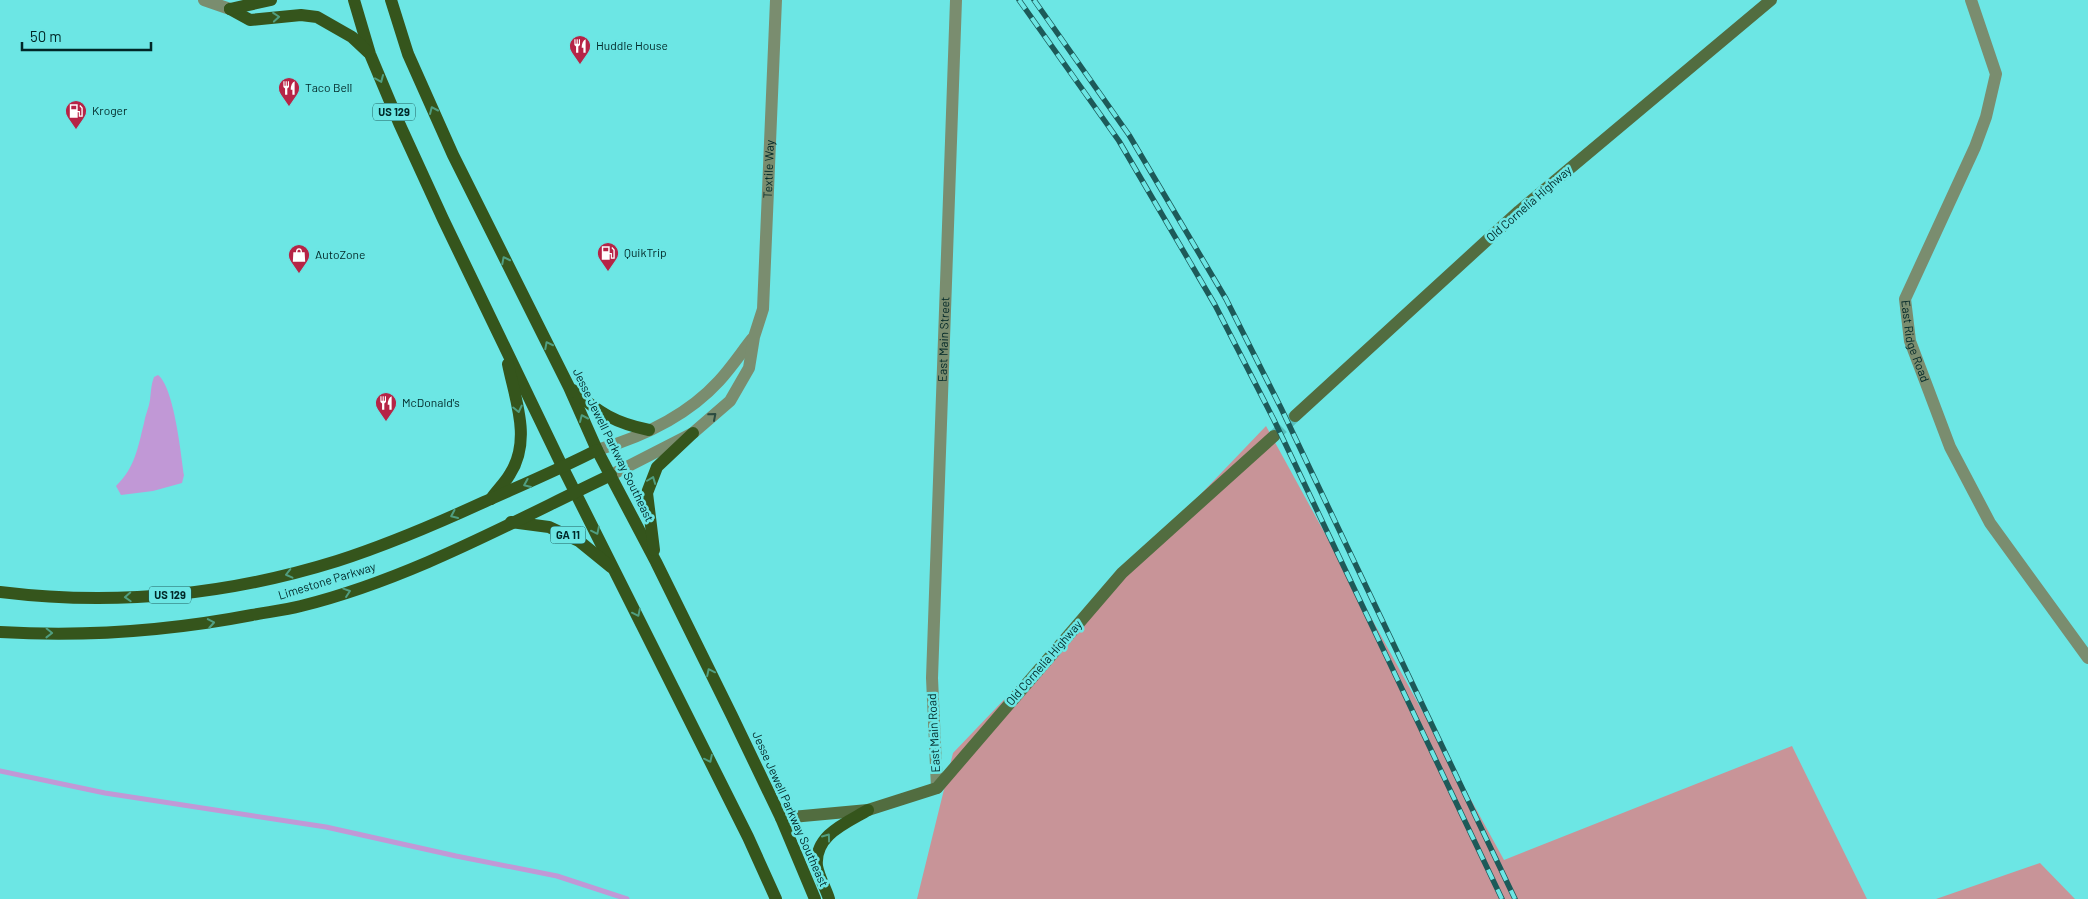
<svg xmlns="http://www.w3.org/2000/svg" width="2088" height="899" viewBox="0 0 2088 899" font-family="Barlow,sans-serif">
	<rect width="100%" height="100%" fill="#6ce6e4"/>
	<g fill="#c89498">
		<polygon points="1266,426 1504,860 1792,746 1867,899 917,899 953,753"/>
		<polygon points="2040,863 2075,899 1936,899"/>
	</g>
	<path fill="#c198d6" d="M158 375C174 387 181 454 184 475L182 483 153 491 121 495 116 486C135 468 138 447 144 423 145 415 149 408 150 400 151 392 151 385 154 377Z"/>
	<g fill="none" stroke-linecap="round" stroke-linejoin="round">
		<polyline stroke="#c198d6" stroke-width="5" points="0,771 105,793 326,827 456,856 557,876 627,899"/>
		<polyline stroke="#56c0be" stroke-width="12" stroke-dasharray="12 6" stroke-linecap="butt" points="1274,436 1295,416"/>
		<g stroke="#7a8d6f" stroke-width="12">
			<polyline points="204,0 230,9"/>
			<path id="s1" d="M1971 0 1996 74 1986 117 1975 147 1905 299 1910 341 1950 447 1990 523 2088 658"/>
			<path d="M597 450C642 437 687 416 719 381 731 368 741 353 752 339"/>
			<path id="s2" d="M611 475 693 433 730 401 749 368 754 337 763 309 776 0"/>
			<path id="s3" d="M937 788 932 678 956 0"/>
		</g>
		<g stroke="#526d40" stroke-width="12">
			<polyline points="1295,416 1519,211 1771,0"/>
			<polyline points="781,818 868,810 937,788 1122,573 1274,436"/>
		</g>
		<g stroke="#35551c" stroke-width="12">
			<polyline points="354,0 370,54 399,123 443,219 563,468 748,837 776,899"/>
			<polyline points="391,0 408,54 453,155 569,387 597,450 656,562 732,716 781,818 815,899"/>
			<polyline points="230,9 250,20 301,15 317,17 352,37 368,52"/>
			<polyline points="230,9 271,0"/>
			<path d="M573 390C599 413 615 423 649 430"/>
			<path d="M491 499C497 490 505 483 510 474 532 440 515 399 508 364"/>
			<polyline points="511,522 549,527 579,541 611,567"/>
			<polyline points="654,550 647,493 657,467 693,433"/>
			<path d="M0 592C113 606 228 595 337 561 387 545 436 524 484 502 522 485 560 469 597 450"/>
			<path d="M0 632C85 637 169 631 252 615 268 612 285 610 301 606 410 579 510 523 611 475"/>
			<path d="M829 899C826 889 819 877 817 866 814 835 846 823 868 810"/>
		</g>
		<g stroke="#1d5a59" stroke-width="5.5">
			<g id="rail">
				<polyline points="1019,0 1119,141 1215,305 1274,420 1502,899"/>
				<polyline points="1034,0 1129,135 1226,299 1281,408 1515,899"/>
			</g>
		</g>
		<use href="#rail" stroke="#6ce6e4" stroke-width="4" stroke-dasharray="11" stroke-linecap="butt"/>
	</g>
	<defs><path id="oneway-chevron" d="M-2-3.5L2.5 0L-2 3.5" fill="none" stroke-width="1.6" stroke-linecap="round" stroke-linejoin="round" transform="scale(1.25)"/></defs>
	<g stroke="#509e80">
		<use href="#oneway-chevron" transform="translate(276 17) rotate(-5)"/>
		<use href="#oneway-chevron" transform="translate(380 79) rotate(67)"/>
		<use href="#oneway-chevron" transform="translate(433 110) rotate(-114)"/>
		<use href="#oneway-chevron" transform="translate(505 260) rotate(-117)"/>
		<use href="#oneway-chevron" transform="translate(548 345) rotate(-117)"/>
		<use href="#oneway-chevron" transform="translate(518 409) rotate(77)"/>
		<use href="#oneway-chevron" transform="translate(583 418) rotate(-114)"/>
		<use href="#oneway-chevron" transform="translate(652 480) rotate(-69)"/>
		<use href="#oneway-chevron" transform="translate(527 484) rotate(157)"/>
		<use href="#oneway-chevron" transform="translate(454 515) rotate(156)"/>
		<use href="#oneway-chevron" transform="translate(596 531) rotate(64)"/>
		<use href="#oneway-chevron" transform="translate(289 574) rotate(166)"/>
		<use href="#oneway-chevron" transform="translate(347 592) rotate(-19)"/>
		<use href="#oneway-chevron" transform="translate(128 597) rotate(177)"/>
		<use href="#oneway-chevron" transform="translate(637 613) rotate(64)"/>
		<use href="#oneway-chevron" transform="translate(211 623) rotate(-10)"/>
		<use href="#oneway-chevron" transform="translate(49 633) rotate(1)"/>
		<use href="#oneway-chevron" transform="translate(710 672) rotate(-116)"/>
		<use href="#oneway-chevron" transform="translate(709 759) rotate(64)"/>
		<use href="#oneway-chevron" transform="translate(827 837) rotate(-54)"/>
	</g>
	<use stroke="#2b4b40" href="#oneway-chevron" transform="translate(713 416) rotate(-41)"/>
	<defs>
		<g id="restaurant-pin" transform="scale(1.125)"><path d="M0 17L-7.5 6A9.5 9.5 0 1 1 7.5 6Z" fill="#b62446" stroke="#6ce6e4"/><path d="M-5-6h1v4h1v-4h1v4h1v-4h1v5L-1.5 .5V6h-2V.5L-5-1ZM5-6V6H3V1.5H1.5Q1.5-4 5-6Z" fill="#fff"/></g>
		<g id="fuel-pin" transform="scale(1.125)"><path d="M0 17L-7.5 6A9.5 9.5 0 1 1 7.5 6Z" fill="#b62446" stroke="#6ce6e4"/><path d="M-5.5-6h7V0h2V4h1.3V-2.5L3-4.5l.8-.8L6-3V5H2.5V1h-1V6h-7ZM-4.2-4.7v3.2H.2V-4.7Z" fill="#fff"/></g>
		<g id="shop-pin" transform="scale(1.125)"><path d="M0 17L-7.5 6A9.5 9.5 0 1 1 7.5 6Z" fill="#b62446" stroke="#6ce6e4"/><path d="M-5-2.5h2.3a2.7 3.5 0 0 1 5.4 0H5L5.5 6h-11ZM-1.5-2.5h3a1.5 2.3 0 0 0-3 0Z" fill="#fff"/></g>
	</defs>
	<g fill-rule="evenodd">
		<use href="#restaurant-pin" x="580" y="46"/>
		<use href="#restaurant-pin" x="289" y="88"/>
		<use href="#fuel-pin" x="76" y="111"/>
		<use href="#fuel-pin" x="608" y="253"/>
		<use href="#shop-pin" x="299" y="255"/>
		<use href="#restaurant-pin" x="386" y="403"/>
	</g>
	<g text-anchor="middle" stroke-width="5" stroke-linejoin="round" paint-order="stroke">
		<g fill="#6ce6e4" stroke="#206060" stroke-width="1">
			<rect x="373" y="103.5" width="42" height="17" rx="4"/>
			<rect x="550.5" y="526.5" width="35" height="17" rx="4"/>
			<rect x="149" y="586.5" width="42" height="17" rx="4"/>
		</g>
		<g font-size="11" font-weight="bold" fill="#002727">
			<text x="394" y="116">US 129</text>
			<text x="568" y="539">GA 11</text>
			<text x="170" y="599">US 129</text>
		</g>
		<g font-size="12" fill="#002727" stroke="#6ce6e4" text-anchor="start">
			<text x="596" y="50">Huddle House</text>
			<text x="305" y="92">Taco Bell</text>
			<text x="92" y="115">Kroger</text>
			<text x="624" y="257">QuikTrip</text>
			<text x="315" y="259">AutoZone</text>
			<text x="402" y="407">McDonald's</text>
		</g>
		<g font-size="12" fill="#002727" stroke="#6ce6e4">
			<text dy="4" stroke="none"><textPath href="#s2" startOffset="380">Textile Way</textPath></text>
			<text transform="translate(1529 204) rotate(-41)" y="4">Old Cornelia Highway</text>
			<text dy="4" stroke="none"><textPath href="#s3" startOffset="449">East Main Street</textPath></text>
			<text dy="4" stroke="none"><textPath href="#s1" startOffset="365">East Ridge Road</textPath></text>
			<text transform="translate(613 445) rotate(64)" y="4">Jesse Jewell Parkway Southeast</text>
			<text transform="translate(327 581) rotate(-17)" y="4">Limestone Parkway</text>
			<text transform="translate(1044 663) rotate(-49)" y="4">Old Cornelia Highway</text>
			<text transform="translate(934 733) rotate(-93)" y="4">East Main Road</text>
			<text transform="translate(790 809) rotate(66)" y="4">Jesse Jewell Parkway Southeast</text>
		</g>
	</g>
	<path d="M22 42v8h129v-8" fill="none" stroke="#002727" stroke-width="2.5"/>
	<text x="30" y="42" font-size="15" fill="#002727" stroke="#6ce6e4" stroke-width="4" paint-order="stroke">50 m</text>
</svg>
